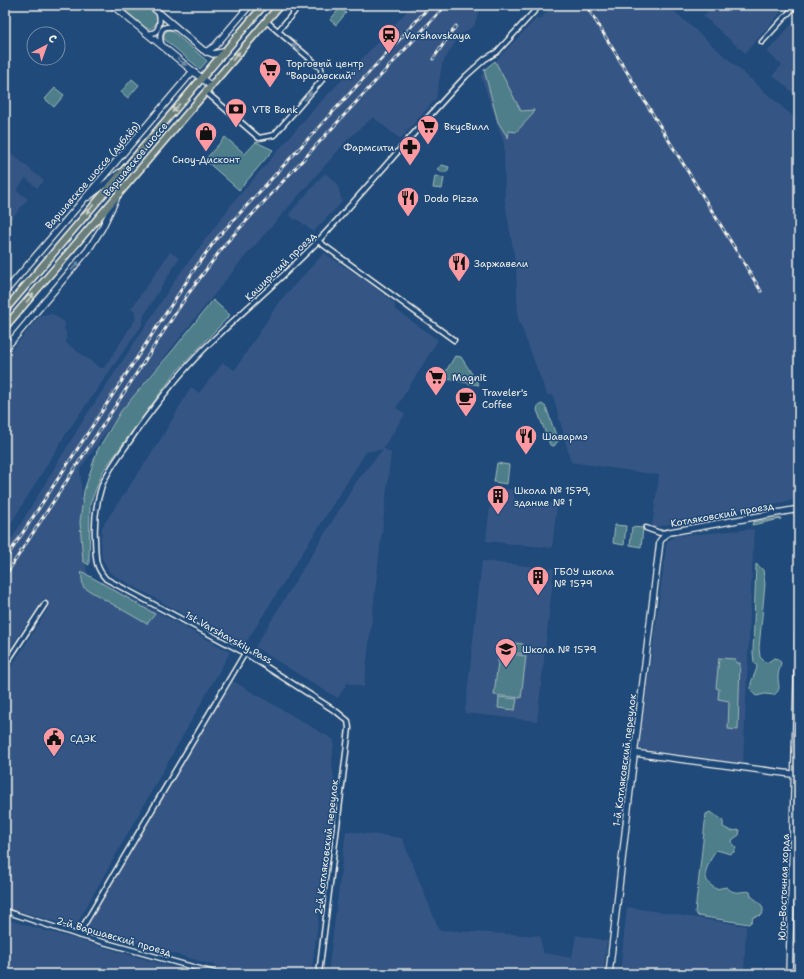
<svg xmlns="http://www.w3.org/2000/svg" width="804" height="979" viewBox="0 0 804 979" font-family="'Shantell Sans',sans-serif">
	<rect width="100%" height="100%" fill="#1f4a7a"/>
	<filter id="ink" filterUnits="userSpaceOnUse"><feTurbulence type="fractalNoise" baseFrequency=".025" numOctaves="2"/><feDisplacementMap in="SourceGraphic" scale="8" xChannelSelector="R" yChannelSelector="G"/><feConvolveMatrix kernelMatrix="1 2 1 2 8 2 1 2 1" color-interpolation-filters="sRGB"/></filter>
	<g filter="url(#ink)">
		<g fill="#365785">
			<polygon points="413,5 481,5 474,26 459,36 442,64 436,99 400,139 373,117 349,138 241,261 121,411 80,469 87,574 230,652 75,927 5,907 5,677 51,604 44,598 5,655 5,550 84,419 149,321 175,280 232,204 315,108"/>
			<polygon points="553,5 667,5 799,122 799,499 687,520 652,528 659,475 571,462 553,395 547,395 518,318 516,266 505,202 504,143 481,76 537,18 540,20"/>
			<polygon points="714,5 787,5 745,53 703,16"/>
			<polygon points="799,16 799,98 773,75 782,65 767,52"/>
			<polygon points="5,148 44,181 37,188 26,178 16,190 28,199 5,226"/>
			<polygon points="325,173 337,183 342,202 313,232 297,219 295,220 289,214"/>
			<polygon points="170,252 179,258 144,315 142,325 67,432 5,533 5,358 41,315 53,314 65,323 64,330 66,331 66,343 100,368 104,368 135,320 135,312 131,309"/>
			<polygon points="324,253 373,286 395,304 395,309 438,340 396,408 405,414 383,448 391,453 364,687 347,683 338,698 314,684 255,647 357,481 383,449 366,452 243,647 110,573 102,558 101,539 102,527 161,439 191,387 199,393 223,363 235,370 279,302"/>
			<polygon points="492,488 512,490 514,494 514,499 557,504 552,548 486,541"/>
			<polygon points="754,529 743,763 639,749 667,542 675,536"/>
			<polygon points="482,561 554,569 537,721 465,713"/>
			<polygon points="233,681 334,740 332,764 336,790 311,974 244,974 90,929 89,922"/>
			<polygon points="346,831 402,838 439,930 540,936 543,953 572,958 576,935 607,941 603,974 328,974"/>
			<polygon points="627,907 746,926 744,974 620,974"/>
			<polygon points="5,919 196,974 5,974"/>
		</g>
		<g fill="#4e7e89" stroke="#a1b8b8">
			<path d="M119 5H146L157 14C159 22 156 25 150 29L146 28Z"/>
			<polygon points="340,8 346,13 336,25 330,20"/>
			<polygon points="168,30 171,30 207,61 200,69 164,39 164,34"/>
			<polygon points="495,61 521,111 534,110 533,114 516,132 509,131 508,138 498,122 484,70"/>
			<polygon points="132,79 139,85 128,98 121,92"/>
			<polygon points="55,88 64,95 54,107 45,99"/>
			<polygon points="225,137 245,154 256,142 273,150 239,190 205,160"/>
			<polygon points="442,165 449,167 447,172 441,172 437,169"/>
			<polygon points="435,176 444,178 442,189 433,188"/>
			<polygon points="213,300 230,315 175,373 103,471 90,504 89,565 83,561 80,522 84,491 97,451 121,411 173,350"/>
			<polygon points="455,356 461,357 479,385 442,378"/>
			<polygon points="542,404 546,407 558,441 554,446 550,445 537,410 538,406"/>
			<polygon points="497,463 509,465 507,484 494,482"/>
			<polygon points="781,518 781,519 752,525 753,522"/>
			<polygon points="615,525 626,526 624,545 613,543"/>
			<polygon points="632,527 643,528 641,547 630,545"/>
			<path d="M756 564 763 570 765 584 759 648 760 657 766 663 770 661 774 658 778 659 781 663C780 668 778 673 778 677 778 685 782 689 774 695L765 694 756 696C744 686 756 677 757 666L754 662 753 653Z"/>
			<polygon points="81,571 155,614 147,624 83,587"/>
			<polygon points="506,642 523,644 522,654 505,651"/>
			<polygon points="499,653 526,656 521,698 494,695"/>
			<polygon points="719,658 735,659 736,663 740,663 738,730 728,729 729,701 718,699 719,689 716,688"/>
			<polygon points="499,697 517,699 515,710 498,708"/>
			<path d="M710 812C716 818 725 816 723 827L731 831 740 830 739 835 732 840 733 845 736 848 734 852 730 854 717 850C713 853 712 857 710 861 704 873 703 881 716 889L726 887C729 889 732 892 735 892 741 893 745 890 750 892L751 896C758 902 766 905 762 915L753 917 752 921 749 924 698 916 695 912 706 814Z"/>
		</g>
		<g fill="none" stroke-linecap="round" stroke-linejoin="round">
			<g stroke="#f4f1e8" stroke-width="7">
				<g id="street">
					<polyline points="278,31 300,5"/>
					<path d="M146 33C159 36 161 23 159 13"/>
					<polyline points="762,42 796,5"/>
					<path d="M162 46C158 35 160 23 175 28"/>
					<polyline points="206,92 259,138 274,135 322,80 321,68 266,21"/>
					<polyline points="318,241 454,340"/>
					<polyline points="646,528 660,533 668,532"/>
					<polyline points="5,665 45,604"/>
					<polyline points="5,911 78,935 218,974"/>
					<polyline points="78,935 245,653"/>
					<path d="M319 974 349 728 348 721 337 712 245 653 106 579C94 566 96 556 95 539 94 521 96 503 102 485 110 466 124 450 135 433 156 404 178 375 203 350 241 312 283 278 321 238 370 185 416 129 466 76L485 59 497 52 540 5"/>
				</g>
			</g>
			<g stroke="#f4f1e8" stroke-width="8">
				<g id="secondary">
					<polyline points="112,5 211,86"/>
					<polyline points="150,5 203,50 213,54 224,52"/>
					<polyline points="206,52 215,46 250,5"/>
					<polyline points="88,197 119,173"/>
					<polyline points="5,292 193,71"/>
					<polyline points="5,349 88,250 102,228 116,199"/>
					<polyline points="634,753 799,775"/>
					<polyline points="609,974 633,764 660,541 666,534 670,532 799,509"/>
					<polyline points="789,974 799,609"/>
				</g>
			</g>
			<g stroke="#f4f1e8" stroke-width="9">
				<g id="primary">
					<polyline points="5,310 264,5"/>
					<polyline points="5,327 280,5"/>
				</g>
			</g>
			<use href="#street" stroke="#1f4a7a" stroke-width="4"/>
			<use href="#secondary" stroke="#1f4a7a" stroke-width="5.5"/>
			<use href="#primary" stroke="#6a7f7c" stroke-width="6"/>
			<g stroke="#f4f1e8" stroke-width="3">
				<g id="rail">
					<polyline points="586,5 761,291"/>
					<polyline points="433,59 456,26"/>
					<polyline points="5,560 198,264 217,238 431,5"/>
					<polyline points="5,576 188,294 226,243 446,5"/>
				</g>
			</g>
			<use href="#rail" stroke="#1f4a7a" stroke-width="1.5" stroke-dasharray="4.5" stroke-linecap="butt"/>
		</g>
		<defs><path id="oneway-solid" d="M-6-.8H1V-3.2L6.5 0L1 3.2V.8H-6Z"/></defs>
		<g fill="#748da6">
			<use href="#oneway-solid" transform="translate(296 47) rotate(-139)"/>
			<use href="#oneway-solid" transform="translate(182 62) rotate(38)"/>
			<use href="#oneway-solid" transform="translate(308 96) rotate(-49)"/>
			<use href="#oneway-solid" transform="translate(75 266) rotate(-50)"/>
		</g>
		<g fill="#cbcfc8">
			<use href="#oneway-solid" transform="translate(236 56) rotate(-50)"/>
			<use href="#oneway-solid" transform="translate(176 108) rotate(130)"/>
			<use href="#oneway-solid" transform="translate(90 209) rotate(130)"/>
			<use href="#oneway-solid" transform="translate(30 298) rotate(-50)"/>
		</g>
	</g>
	<defs>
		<g id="station-pin" transform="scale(1.15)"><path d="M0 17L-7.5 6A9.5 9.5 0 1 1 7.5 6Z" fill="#ff9aa2" stroke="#1f4a7a"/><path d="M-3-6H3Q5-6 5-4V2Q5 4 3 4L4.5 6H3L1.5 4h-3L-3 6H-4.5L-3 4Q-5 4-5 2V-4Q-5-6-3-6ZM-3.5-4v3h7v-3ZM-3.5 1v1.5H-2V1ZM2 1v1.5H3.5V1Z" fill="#111"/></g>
		<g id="supermarket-pin" transform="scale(1.15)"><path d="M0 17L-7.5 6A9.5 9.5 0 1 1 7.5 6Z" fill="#ff9aa2" stroke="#1f4a7a"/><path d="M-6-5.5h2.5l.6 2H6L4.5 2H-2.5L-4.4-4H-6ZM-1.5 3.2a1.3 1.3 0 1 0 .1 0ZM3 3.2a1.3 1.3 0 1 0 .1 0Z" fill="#111"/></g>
		<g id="bank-pin" transform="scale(1.15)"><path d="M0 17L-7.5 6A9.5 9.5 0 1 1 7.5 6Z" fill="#ff9aa2" stroke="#1f4a7a"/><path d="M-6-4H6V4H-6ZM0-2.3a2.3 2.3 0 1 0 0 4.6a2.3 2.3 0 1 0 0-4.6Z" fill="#111"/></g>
		<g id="shop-pin" transform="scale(1.15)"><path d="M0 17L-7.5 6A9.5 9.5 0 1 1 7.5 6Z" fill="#ff9aa2" stroke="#1f4a7a"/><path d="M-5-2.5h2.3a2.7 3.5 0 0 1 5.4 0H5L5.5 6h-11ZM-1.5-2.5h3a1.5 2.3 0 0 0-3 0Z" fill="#111"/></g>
		<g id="pharmacy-pin" transform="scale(1.15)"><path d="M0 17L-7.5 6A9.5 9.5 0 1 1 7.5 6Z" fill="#ff9aa2" stroke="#1f4a7a"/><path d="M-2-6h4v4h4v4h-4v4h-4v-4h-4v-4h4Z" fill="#111"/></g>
		<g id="restaurant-pin" transform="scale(1.15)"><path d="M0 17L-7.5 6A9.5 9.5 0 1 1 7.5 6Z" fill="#ff9aa2" stroke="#1f4a7a"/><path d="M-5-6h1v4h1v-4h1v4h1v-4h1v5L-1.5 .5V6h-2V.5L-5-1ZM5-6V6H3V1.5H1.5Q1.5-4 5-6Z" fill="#111"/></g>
		<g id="cafe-pin" transform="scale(1.15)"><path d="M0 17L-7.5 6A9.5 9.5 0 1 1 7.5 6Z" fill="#ff9aa2" stroke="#1f4a7a"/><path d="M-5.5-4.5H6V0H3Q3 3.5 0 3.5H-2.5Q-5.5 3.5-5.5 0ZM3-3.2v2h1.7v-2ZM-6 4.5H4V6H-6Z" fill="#111"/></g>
		<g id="building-pin" transform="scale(1.15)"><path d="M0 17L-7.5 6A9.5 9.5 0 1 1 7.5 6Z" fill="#ff9aa2" stroke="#1f4a7a"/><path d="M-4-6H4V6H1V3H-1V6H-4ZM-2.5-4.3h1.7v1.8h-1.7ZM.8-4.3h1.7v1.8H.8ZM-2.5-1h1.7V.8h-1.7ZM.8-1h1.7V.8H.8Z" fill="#111"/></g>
		<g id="school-pin" transform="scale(1.15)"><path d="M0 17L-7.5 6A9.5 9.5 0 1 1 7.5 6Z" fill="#ff9aa2" stroke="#1f4a7a"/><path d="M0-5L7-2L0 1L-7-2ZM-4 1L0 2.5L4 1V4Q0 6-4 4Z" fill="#111"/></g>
		<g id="civic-pin" transform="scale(1.15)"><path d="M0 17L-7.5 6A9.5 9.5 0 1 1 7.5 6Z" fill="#ff9aa2" stroke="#1f4a7a"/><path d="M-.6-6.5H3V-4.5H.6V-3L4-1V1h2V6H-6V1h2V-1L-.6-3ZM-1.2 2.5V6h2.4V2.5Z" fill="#111"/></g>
	</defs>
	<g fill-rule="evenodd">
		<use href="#station-pin" x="389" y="35"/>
		<use href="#supermarket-pin" x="270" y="69"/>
		<use href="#bank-pin" x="236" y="109"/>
		<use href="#supermarket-pin" x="428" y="126"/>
		<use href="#shop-pin" x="206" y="133"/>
		<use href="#pharmacy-pin" x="410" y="147"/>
		<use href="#restaurant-pin" x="408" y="198"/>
		<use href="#restaurant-pin" x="459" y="263"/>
		<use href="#supermarket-pin" x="436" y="377"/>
		<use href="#cafe-pin" x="466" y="398"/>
		<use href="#restaurant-pin" x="526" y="436"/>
		<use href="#building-pin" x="498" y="496"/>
		<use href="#building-pin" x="538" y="577"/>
		<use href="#school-pin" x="506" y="649"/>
		<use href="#civic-pin" x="54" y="738"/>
	</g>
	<g text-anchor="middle" stroke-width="3" stroke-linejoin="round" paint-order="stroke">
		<g font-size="10" fill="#f4f1e8" stroke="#1f4a7a" text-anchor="start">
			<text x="404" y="39">Varshavskaya</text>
			<text x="286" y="67">Торговый центр<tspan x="286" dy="12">"Варшавский"</tspan></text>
			<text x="252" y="113">VTB Bank</text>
			<text x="444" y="130">ВкусВилл</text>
			<text x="394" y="151" text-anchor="end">Фармсити</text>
			<text x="206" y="163" text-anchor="middle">Сноу-Дисконт</text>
			<text x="424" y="202">Dodo Pizza</text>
			<text x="474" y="267">Заржавели</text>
			<text x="452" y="381">Magnit</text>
			<text x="482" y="396">Traveler's<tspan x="482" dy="12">Coffee</tspan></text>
			<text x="542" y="440">Шавармэ</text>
			<text x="514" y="494">Школа № 1579,<tspan x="514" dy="12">здание № 1</tspan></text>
			<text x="554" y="575">ГБОУ школа<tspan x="554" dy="12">№ 1579</tspan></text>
			<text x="522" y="653">Школа № 1579</text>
			<text x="70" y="742">СДЭК</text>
		</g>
		<g font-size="10" fill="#f4f1e8" stroke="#1f4a7a">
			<text transform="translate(135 159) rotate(-50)" y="4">Варшавское шоссе</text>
			<text transform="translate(92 175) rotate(-49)" y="4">Варшавское шоссе (дублёр)</text>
			<text transform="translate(280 266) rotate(-44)" y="4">Каширский проезд</text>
			<text transform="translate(722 514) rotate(-10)" y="4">Котляковский проезд</text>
			<text transform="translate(229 637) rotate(29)" y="4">1st Varshavskiy Pass</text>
			<text transform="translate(624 760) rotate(-83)" y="4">1-й Котляковский переулок</text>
			<text transform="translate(326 847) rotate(-83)" y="4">2-й Котляковский переулок</text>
			<text transform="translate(783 887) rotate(-88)" y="4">Юго-Восточная хорда</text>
			<text transform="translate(114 936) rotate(16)" y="4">2-й Варшавский проезд</text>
		</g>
	</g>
	<rect width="804" height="979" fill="none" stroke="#1f4a7a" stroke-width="20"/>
	<rect x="10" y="10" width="784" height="959" fill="none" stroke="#f4f1e8" stroke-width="1.5" filter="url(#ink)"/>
	<g transform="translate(46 46) rotate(41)"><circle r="19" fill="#1f4a7a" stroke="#748da6"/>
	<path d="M0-3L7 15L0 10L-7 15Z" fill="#ff9aa2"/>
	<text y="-6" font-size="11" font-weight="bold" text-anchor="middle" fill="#f4f1e8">С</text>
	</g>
</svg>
